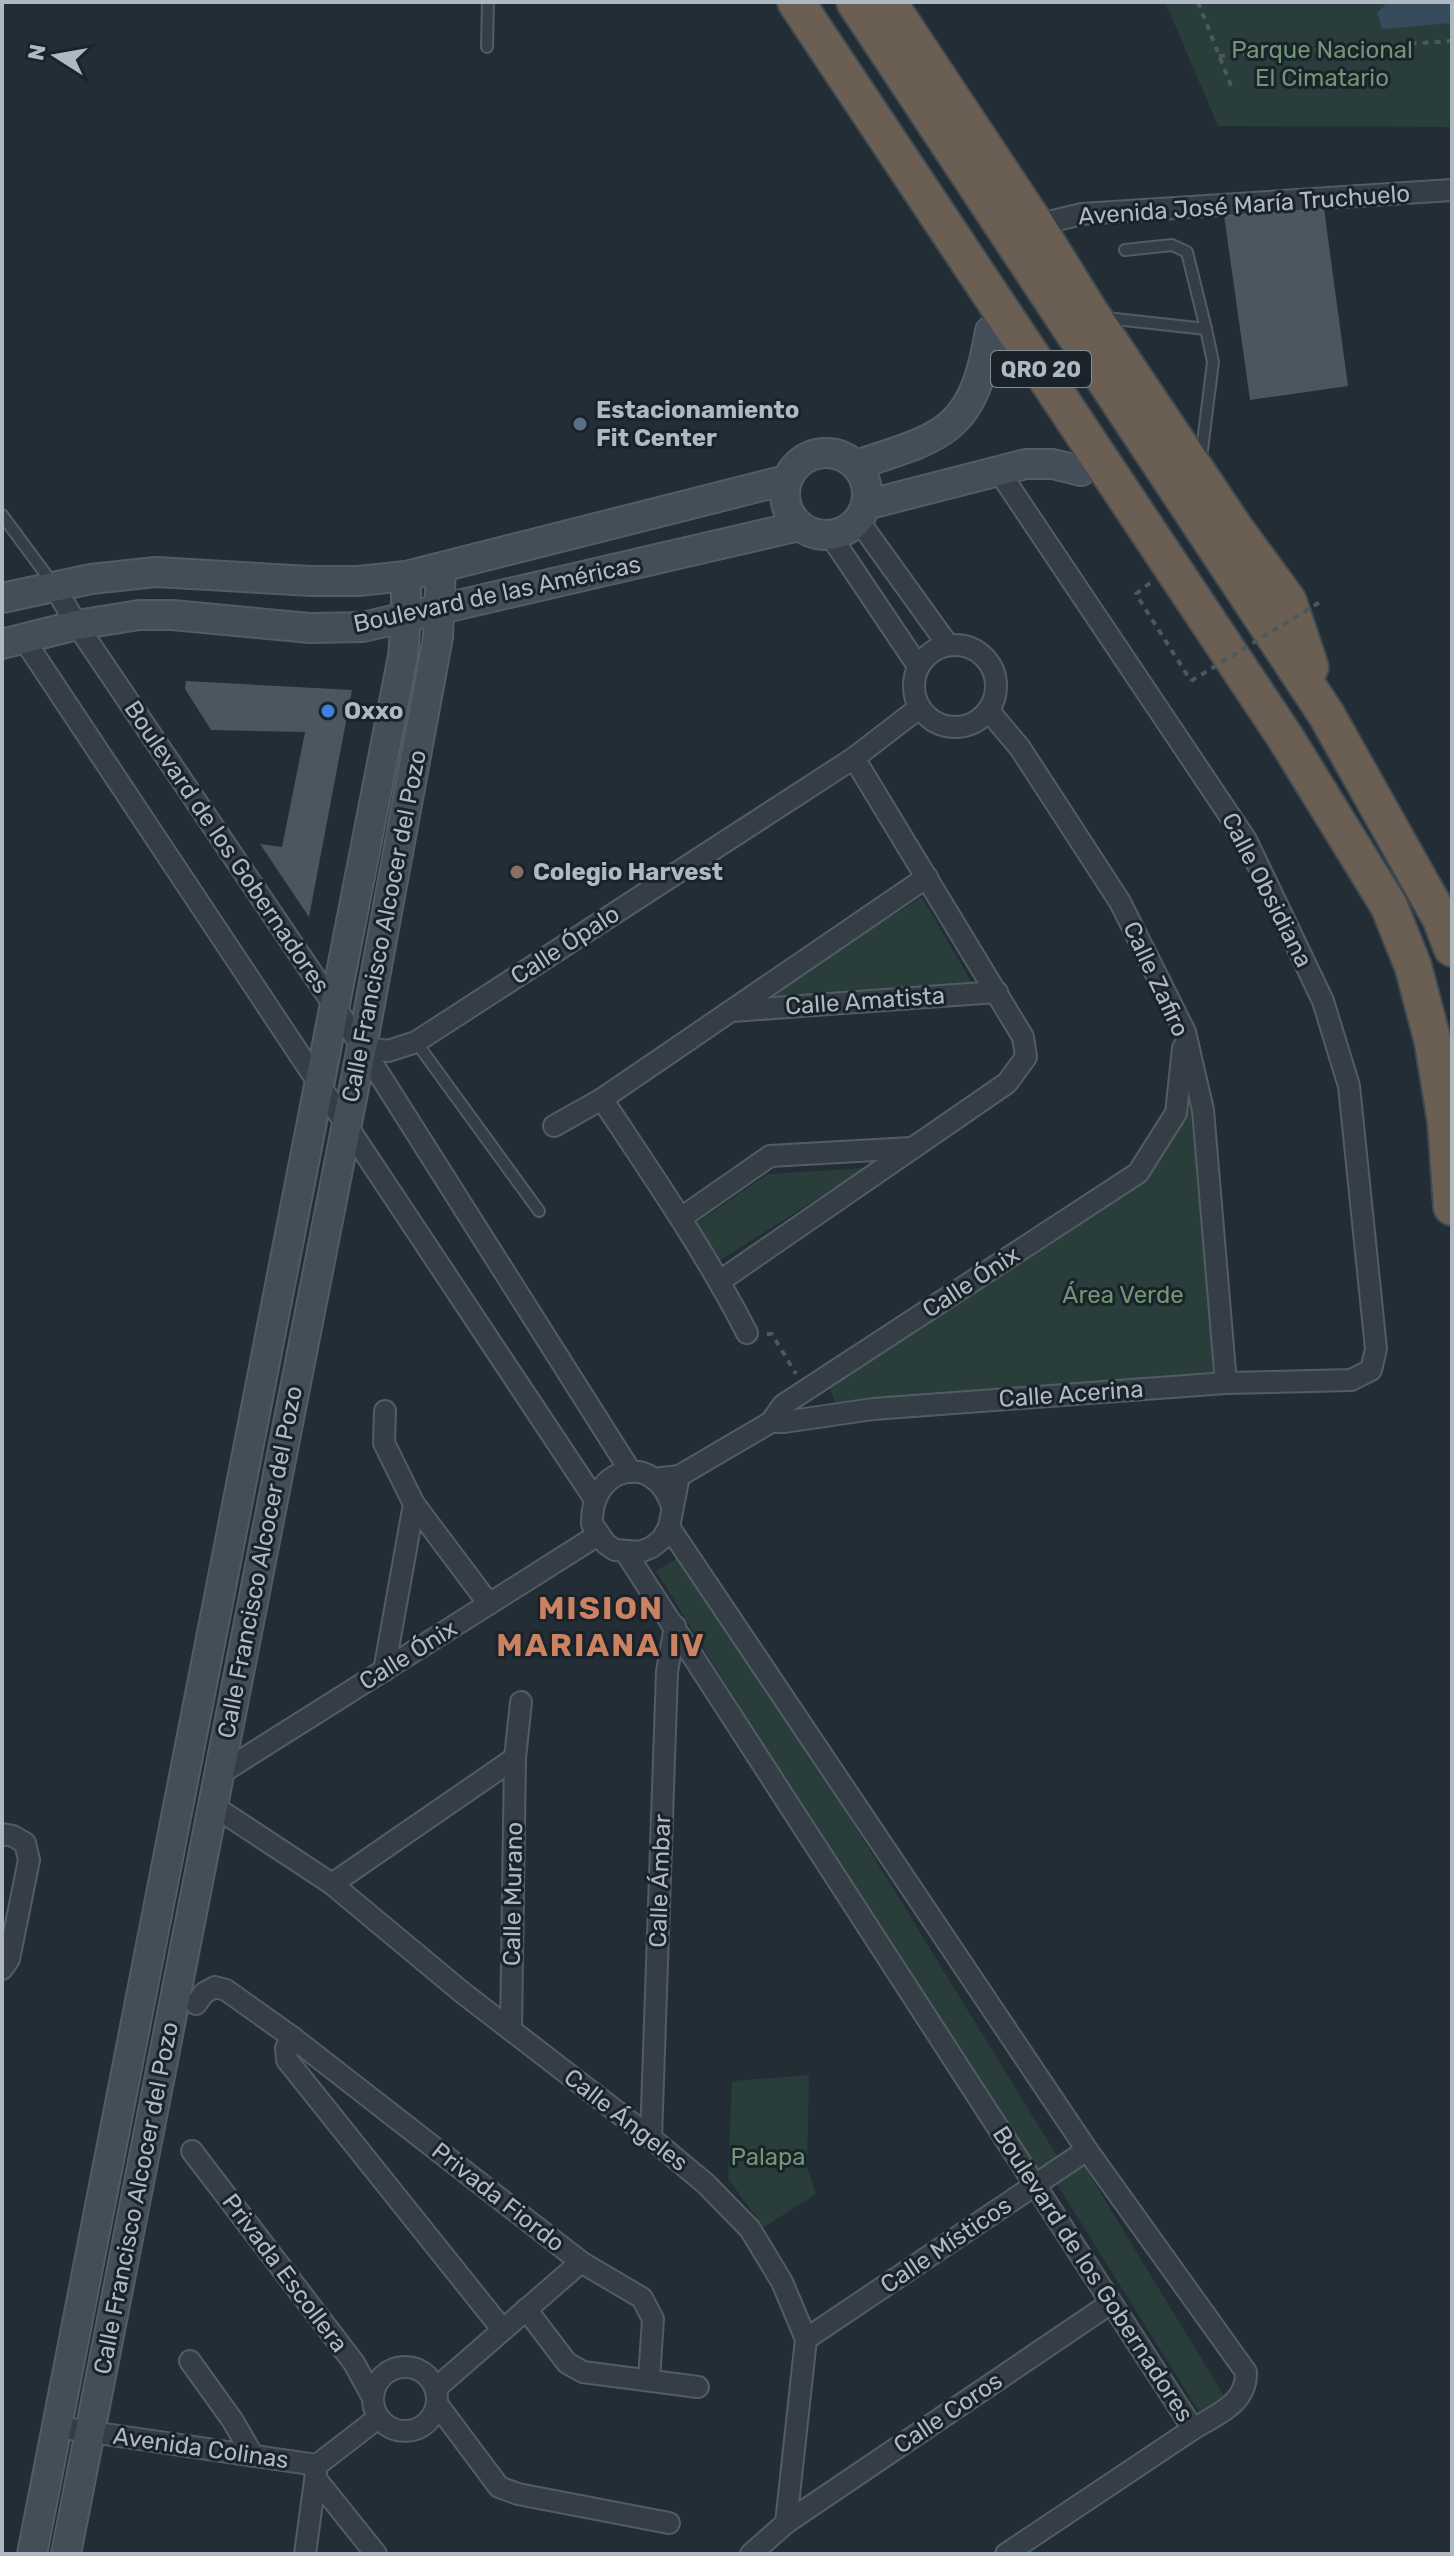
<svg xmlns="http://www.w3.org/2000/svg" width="1454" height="2556" viewBox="0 0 1454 2556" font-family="Rubik,sans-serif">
	<rect width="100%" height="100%" fill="#222d35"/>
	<g fill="#293d3a">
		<polygon points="1165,2 1452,2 1452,127 1218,126"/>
		<polygon points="922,897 972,983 759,999"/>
		<polygon points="1189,1087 1199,1136 1223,1380 835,1402 830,1388 839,1376 1115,1190"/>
		<polygon points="865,1168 716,1263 695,1224 768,1174"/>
		<polygon points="687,1552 1062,2164 1034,2182 656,1571"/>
		<polygon points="809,2075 807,2167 816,2194 764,2227 728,2179 732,2081"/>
		<polygon points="1080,2159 1232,2409 1206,2423 1053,2178"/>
	</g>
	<polygon fill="#364b5b" points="1388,2 1452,2 1452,23 1382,29 1377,13"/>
	<g fill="#4a5761">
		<polygon points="1323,201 1348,386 1250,400 1224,215"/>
		<polygon points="186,681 352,690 309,917 260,844 282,847 305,732 211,730 185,689"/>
	</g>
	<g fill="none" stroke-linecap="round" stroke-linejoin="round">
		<g stroke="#525c64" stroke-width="14">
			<g id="lane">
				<polyline points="487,47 488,2"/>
				<polyline points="1125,250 1172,245 1187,252 1206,329"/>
				<polyline points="1106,318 1206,329 1213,362 1201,458"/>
				<polyline points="2,515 53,584"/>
				<polyline points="416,1042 539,1211"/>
			</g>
		</g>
		<g stroke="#525c64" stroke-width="24">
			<g id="street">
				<polyline points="1036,225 1082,214 1452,190"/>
				<polyline points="858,520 948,645"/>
				<polyline points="830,535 918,666"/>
				<polyline points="54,586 77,625 362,1047 631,1472"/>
				<polyline points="23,638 594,1498"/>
				<circle cx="955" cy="686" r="41"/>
				<polyline points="989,711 1020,748 1120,902 1185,1032 1203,1110 1226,1383"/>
				<polyline points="732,1011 997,992"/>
				<polyline points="362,1047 388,1051 416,1042 854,758 919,708"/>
				<path d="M602 1099C653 1176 705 1251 747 1333"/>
				<polyline points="554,1126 602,1099 927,877"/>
				<polyline points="681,1218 770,1156 910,1148"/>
				<polyline points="720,1281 1007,1083 1026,1057 1023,1037 854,758"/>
				<polyline points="385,1411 384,1443 414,1504 489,1604"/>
				<polyline points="771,1422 784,1422 873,1409 1226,1383 1351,1380 1371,1370 1376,1349 1349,1086 1323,1001 1246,840 998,470"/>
				<polyline points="654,1479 679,1476 771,1422 783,1405 1138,1173 1176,1113 1183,1048"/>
				<path d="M672 1507C656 1451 590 1465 592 1524L606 1544 615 1550 640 1552 652 1547 662 1539 669 1527 679 1476"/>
				<path d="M626 1553 1193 2429C1218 2414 1247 2403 1246 2372L1087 2150 669 1527"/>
				<polyline points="384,1671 414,1504"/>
				<polyline points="218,1775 598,1535"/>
				<polyline points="212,1805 332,1884 463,1993 651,2138 706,2184 750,2229 782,2282 806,2339 786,2523 751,2554"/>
				<polyline points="2,1834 13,1836 25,1843 29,1860 9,1959 2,1969"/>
				<polyline points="332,1884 515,1758"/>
				<polyline points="196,2004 204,1993 215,1987 226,1990 292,2037 581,2262 642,2298 653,2319 649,2379"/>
				<polyline points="511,2030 515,1758 521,1702"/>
				<polyline points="292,2037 286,2048 287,2060 502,2329"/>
				<polyline points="651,2138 667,1672 675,1626"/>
				<polyline points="192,2151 354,2363 373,2398"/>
				<polyline points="526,2309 567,2363 583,2372 698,2387"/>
				<polyline points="806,2339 1087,2150"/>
				<polyline points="190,2361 233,2421 253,2456"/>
				<circle cx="405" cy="2399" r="32"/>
				<polyline points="435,2389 581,2262"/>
				<polyline points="437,2404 499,2487 518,2494 669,2523"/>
				<polyline points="57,2427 317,2465 378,2418"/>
				<polyline points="316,2479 376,2554"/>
				<polyline points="786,2523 1111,2303"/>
				<polyline points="305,2554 316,2473"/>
				<polyline points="1006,2554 1193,2429"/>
			</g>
		</g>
		<g stroke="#525c64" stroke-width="32">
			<g id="secondary">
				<circle cx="826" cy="494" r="41"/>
				<path d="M856 465C946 436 973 431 990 331"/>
				<polyline points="866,505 1026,464 1053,464 1081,471"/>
				<polyline points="2,598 91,579 156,572 311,581 358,581 406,576 786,480"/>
				<polyline points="2,644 77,625 139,615 172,615 310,628 363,627 799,526"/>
				<polyline points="32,2554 403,656 406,618 406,576"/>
				<polyline points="66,2554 362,1047 438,637 441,568"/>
			</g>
		</g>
		<g stroke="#3f4951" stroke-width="40">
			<g id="highway">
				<polyline points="796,2 1285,737 1389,906 1413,966 1433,1042 1446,1122 1452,1207"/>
				<polyline points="855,2 1326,714 1441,919 1452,948"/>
				<polyline points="888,2 1036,225 1089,311 1236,530 1288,601 1310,667"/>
			</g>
		</g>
		<g stroke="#485a5a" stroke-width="4" stroke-dasharray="6 6" stroke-linecap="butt">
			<polyline points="1198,2 1233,91"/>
			<polyline points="1219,56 1452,41"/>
			<polyline points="1150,583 1136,594 1191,681"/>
			<polyline points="767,1334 772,1334 796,1374"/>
		</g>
		<use href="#lane" stroke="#353e46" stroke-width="10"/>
		<use href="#street" stroke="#353e46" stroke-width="20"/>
		<use href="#secondary" stroke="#434e59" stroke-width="28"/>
		<use href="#highway" stroke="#6b5e52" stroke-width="36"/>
		<polyline stroke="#485a5a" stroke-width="4" stroke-dasharray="6 6" stroke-linecap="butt" points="1191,681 1320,602"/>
	</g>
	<circle fill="#5c6f8a" stroke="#1a232a" stroke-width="3" cx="580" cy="424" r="8"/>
	<circle fill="#3f7fe0" stroke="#1a232a" stroke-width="3" cx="328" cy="711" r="8"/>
	<circle fill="#8d6e63" stroke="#1a232a" stroke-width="3" cx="517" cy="872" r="8"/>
	<g text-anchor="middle" stroke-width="6" stroke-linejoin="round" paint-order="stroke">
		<rect fill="#1a232a" stroke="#828c95" stroke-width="2" x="991" y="351" width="100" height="36" rx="6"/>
		<g font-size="22" font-weight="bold" fill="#afb9c3">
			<text x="1041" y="377">QRO 20</text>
		</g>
		<g font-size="24" fill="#709674" stroke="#1a232a">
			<text x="1322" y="58">Parque Nacional<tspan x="1322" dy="28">El Cimatario</tspan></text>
			<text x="1123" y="1303">Área Verde</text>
			<text x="768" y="2165">Palapa</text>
		</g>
		<g font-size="24" fill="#afb9c3" stroke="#1a232a">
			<text transform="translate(1244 205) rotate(-4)" y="8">Avenida José María Truchuelo</text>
			<text transform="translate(497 594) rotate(-12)" y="8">Boulevard de las Américas</text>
			<text transform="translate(227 847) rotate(56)" y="8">Boulevard de los Gobernadores</text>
			<text transform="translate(1267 890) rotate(63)" y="8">Calle Obsidiana</text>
			<text transform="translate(384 926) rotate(-79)" y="8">Calle Francisco Alcocer del Pozo</text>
			<text transform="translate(565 945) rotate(-33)" y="8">Calle Ópalo</text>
			<text transform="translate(1156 979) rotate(65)" y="8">Calle Zafiro</text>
			<text transform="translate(865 1001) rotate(-4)" y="8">Calle Amatista</text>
			<text transform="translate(971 1282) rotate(-33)" y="8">Calle Ónix</text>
			<text transform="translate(1071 1394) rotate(-4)" y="8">Calle Acerina</text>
			<text transform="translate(260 1562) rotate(-79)" y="8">Calle Francisco Alcocer del Pozo</text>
			<text transform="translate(408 1655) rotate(-32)" y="8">Calle Ónix</text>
			<text transform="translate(660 1881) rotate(-88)" y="8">Calle Ámbar</text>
			<text transform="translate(513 1894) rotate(-89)" y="8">Calle Murano</text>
			<text transform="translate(626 2120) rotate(38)" y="8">Calle Ángeles</text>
			<text transform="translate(498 2197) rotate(38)" y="8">Privada Fiordo</text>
			<text transform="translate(136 2198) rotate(-79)" y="8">Calle Francisco Alcocer del Pozo</text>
			<text transform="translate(946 2245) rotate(-34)" y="8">Calle Místicos</text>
			<text transform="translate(285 2273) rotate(53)" y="8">Privada Escollera</text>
			<text transform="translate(1093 2274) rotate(57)" y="8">Boulevard de los Gobernadores</text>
			<text transform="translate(948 2413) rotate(-34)" y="8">Calle Coros</text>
			<text transform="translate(201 2448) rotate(8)" y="8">Avenida Colinas</text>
		</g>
		<g font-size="24" font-weight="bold" fill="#afb9c3" stroke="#1a232a" text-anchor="start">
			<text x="596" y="418">Estacionamiento<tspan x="596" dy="28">Fit Center</tspan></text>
			<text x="344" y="719">Oxxo</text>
			<text x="533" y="880">Colegio Harvest</text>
		</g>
		<g font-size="32" font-weight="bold" letter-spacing="2" fill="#ca8263" stroke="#1a232a">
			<text x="601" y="1619">MISION<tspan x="601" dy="37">MARIANA IV</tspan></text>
		</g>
	</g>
	<rect width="1454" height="2556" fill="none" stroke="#afb9c3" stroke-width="8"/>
	<g transform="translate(56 56) rotate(281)" stroke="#1a232a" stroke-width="6" paint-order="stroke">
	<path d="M0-6L14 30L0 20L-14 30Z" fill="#afb9c3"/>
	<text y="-12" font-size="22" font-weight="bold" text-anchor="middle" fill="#afb9c3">N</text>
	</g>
</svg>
